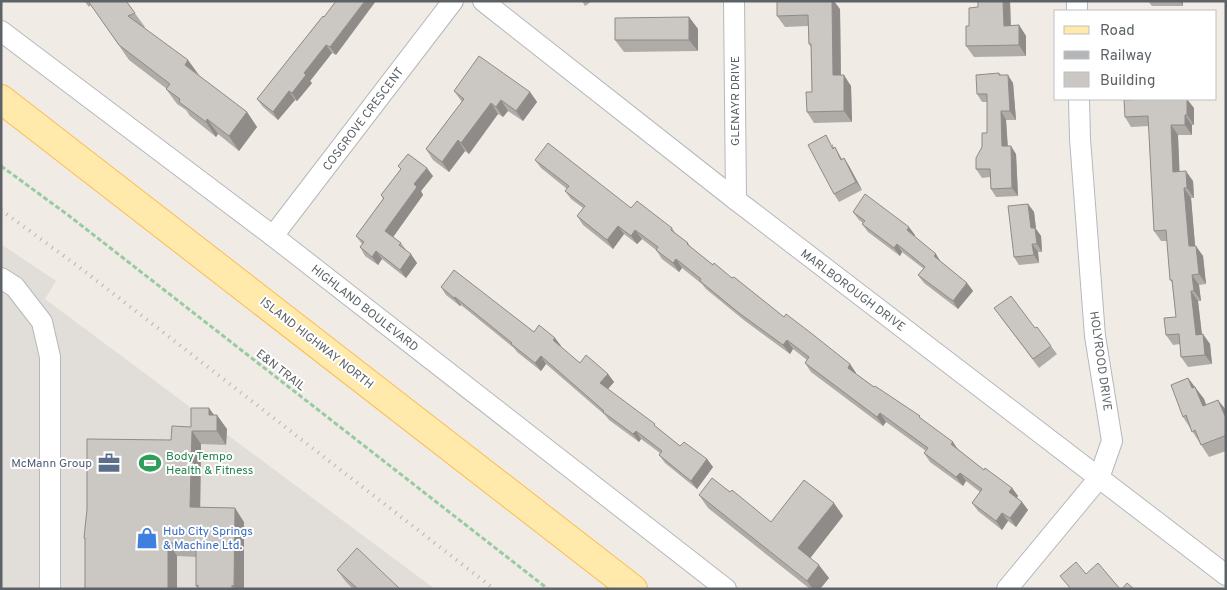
<svg xmlns="http://www.w3.org/2000/svg" width="1227" height="590" viewBox="0 0 1227 590" font-family="Overpass,sans-serif">
	<rect width="100%" height="100%" fill="#f0ece5"/>
	<polygon fill="#e1ded9" points="1,244 56,281 45,299 435,589 1,589"/>
	<g fill="none" stroke-linecap="round" stroke-linejoin="round">
		<g stroke="#b5b8bc" stroke-width="22">
			<g id="minor">
				<polyline points="483,1 736,200 1226,575"/>
				<polyline points="734,1 736,200"/>
				<polyline points="1077,1 1077,11"/>
				<polyline points="1,31 273,236 726,589"/>
				<polyline points="273,236 453,1"/>
				<polyline points="1,278 15,287 42,322 50,357 50,589"/>
				<polyline points="1007,589 1099,478 1112,441 1095,336 1080,139 1079,99"/>
			</g>
		</g>
		<g stroke="#fcbc52" stroke-width="30">
			<polyline id="primary" points="1,99 633,589"/>
		</g>
		<polyline stroke="#98cba1" stroke-width="3" stroke-dasharray="5 2.5" stroke-linecap="butt" points="1,166 68,215 548,589"/>
		<use href="#minor" stroke="#fff" stroke-width="20"/>
		<use href="#primary" stroke="#ffeaab" stroke-width="28"/>
		<polyline stroke="#b4b5b6" stroke-width="4" stroke-dasharray="1 6" stroke-linecap="butt" points="1,210 79,267 494,589"/>
	</g>
	<g fill="#afaba7">
		<polygon points="84,1 126,1 145,27 144,28 199,76 247,112 257,127 239,151 218,134 216,137 190,116 186,110 177,104 166,89 167,89 129,60 91,5 89,7"/>
		<polygon points="582,1 592,1 585,6"/>
		<polygon points="978,1 1010,1 1011,25 1019,25 1026,36 1026,56 974,57 966,46 969,26 978,7"/>
		<polygon points="1148,1 1183,1 1183,6 1152,6"/>
		<polygon points="840,9 841,75 851,86 852,122 814,123 807,112 812,92 811,47 809,44 808,26 785,27 777,16"/>
		<polygon points="323,16 336,55 332,53 310,81 312,83 297,101 295,100 278,120 263,107 257,99"/>
		<polygon points="689,17 698,29 698,51 624,52 615,40"/>
		<polygon points="999,73 1001,75 1013,83 1016,120 1006,120 1008,146 1016,154 1018,196 996,197 991,189 990,177 982,178 976,169 982,147 987,133 987,102 982,102 977,94"/>
		<polygon points="454,91 530,92 537,102 523,121 508,111 503,117 498,114 469,154 465,151 449,172 433,160 426,149 462,102"/>
		<polygon points="1194,108 1194,125 1192,125 1192,135 1178,135 1179,172 1193,181 1194,198 1191,198 1195,246 1203,256 1206,284 1199,285 1201,301 1198,301 1202,334 1210,344 1212,364 1188,367 1181,357 1180,344 1173,345 1166,335 1176,317 1172,282 1170,280 1167,241 1161,241 1154,231 1149,126 1131,127 1125,117"/>
		<polygon points="832,143 834,148 835,147 842,159 844,158 849,166 862,190 839,202 834,194"/>
		<polygon points="535,160 672,228 676,234 688,243 691,248 713,265 784,317 850,364 856,373 856,374 874,387 922,419 959,450 984,470 1012,488 1018,496 1017,498 1022,502 1028,510 1016,527 1008,521 1002,530 978,511 972,503 980,492 966,481 963,486 930,462 924,453 926,451 886,422 883,426 811,372 805,363 807,360 793,349 790,354 745,321 706,289 702,284 682,268 679,272 662,259 656,250 642,239 637,244 624,234 613,249 583,225 577,216 583,208 571,199 565,191 567,189 541,168"/>
		<polygon points="398,166 433,176 421,191 423,195 393,237 401,243 407,251 417,263 406,278 382,259 378,265 365,256 360,247 362,244 356,236 383,199 381,195 401,169"/>
		<polygon points="1028,204 1034,212 1036,229 1041,236 1042,252 1038,252 1039,263 1019,265 1014,257"/>
		<polygon points="853,212 915,235 914,236 941,262 967,283 973,291 958,309 924,283 918,275 924,269 902,252 900,256 868,232 862,224 863,223 859,220"/>
		<polygon points="441,287 534,332 555,338 561,346 560,347 580,363 608,374 614,382 608,389 680,446 707,459 713,467 697,489 665,463 659,455 660,453 641,439 639,442 609,420 605,415 546,364 541,371 517,352 514,348 461,305 460,306 446,295"/>
		<polygon points="994,308 1051,346 1057,354 1039,368"/>
		<polygon points="1188,378 1204,399 1206,405 1226,410 1226,451 1209,457 1183,417"/>
		<polygon points="214,415 227,429 226,445 201,444 200,508 244,522 244,589 197,589 196,586 196,557 177,556 85,540 84,538 171,440 191,427"/>
		<polygon points="730,492 771,522 843,516 810,558 829,578 820,589 810,589 708,508 699,495"/>
		<polygon points="337,570 400,589 353,589 346,582"/>
	</g>
	<g fill="#8e8b88">
		<polygon points="365,1 376,1 336,55 330,47"/>
		<polygon points="827,1 834,1 840,9 841,86 833,75"/>
		<polygon points="1003,1 1010,1 1011,36 1004,26"/>
		<polygon points="1180,1 1183,1 1183,6"/>
		<polygon points="689,17 698,29 698,51 689,40"/>
		<polygon points="1019,25 1026,36 1026,56 1019,45"/>
		<polygon points="326,45 332,53 310,81 312,83 297,101 292,93 304,73"/>
		<polygon points="188,60 199,75 185,65"/>
		<polygon points="844,75 851,86 852,122 844,111"/>
		<polygon points="1008,75 1013,83 1016,120 1010,111"/>
		<polygon points="289,91 295,100 278,120 273,112"/>
		<polygon points="530,92 537,102 523,121 516,111"/>
		<polygon points="1187,99 1194,108 1194,125 1187,115"/>
		<polygon points="501,100 508,111 503,117 496,107"/>
		<polygon points="491,103 498,114 469,154 461,143"/>
		<polygon points="1001,111 1006,120 1008,154 1002,146"/>
		<polygon points="247,112 257,127 239,151 229,136"/>
		<polygon points="1185,115 1192,125 1192,135 1185,125"/>
		<polygon points="207,119 218,134 216,137 206,122"/>
		<polygon points="1171,125 1178,135 1180,182 1173,172"/>
		<polygon points="458,140 465,151 449,172 442,162"/>
		<polygon points="1011,146 1016,154 1018,196 1012,188"/>
		<polygon points="844,158 849,166 862,190 856,182"/>
		<polygon points="427,168 433,176 421,191 423,195 391,240 385,231 414,184"/>
		<polygon points="1186,171 1193,181 1194,198 1187,188"/>
		<polygon points="1184,188 1191,198 1196,256 1189,246"/>
		<polygon points="1028,204 1034,212 1036,229 1041,236 1042,252 1037,244 1031,228"/>
		<polygon points="618,226 624,234 613,249 607,240"/>
		<polygon points="909,227 915,235 913,238 907,230"/>
		<polygon points="635,230 642,239 637,244 631,236"/>
		<polygon points="897,244 902,252 900,256 894,248"/>
		<polygon points="1032,244 1038,252 1039,263 1034,255"/>
		<polygon points="1196,246 1203,256 1206,284 1199,274"/>
		<polygon points="376,251 382,259 378,265 372,257"/>
		<polygon points="411,254 417,263 406,278 400,270"/>
		<polygon points="936,254 941,262 934,256"/>
		<polygon points="676,259 682,268 679,272 673,263"/>
		<polygon points="1192,275 1199,285 1201,301 1194,291"/>
		<polygon points="967,283 973,291 958,309 953,301"/>
		<polygon points="1191,291 1198,301 1203,345 1196,335"/>
		<polygon points="455,297 461,305 460,306 454,298"/>
		<polygon points="1203,334 1210,344 1212,364 1205,355"/>
		<polygon points="555,338 561,346 559,349 553,340"/>
		<polygon points="787,340 793,349 790,354 783,345"/>
		<polygon points="541,356 546,364 541,371 535,363"/>
		<polygon points="850,364 856,373 854,376 848,368"/>
		<polygon points="608,374 614,382 606,391 600,383"/>
		<polygon points="1188,378 1204,399 1211,418 1192,388"/>
		<polygon points="1218,400 1226,410 1226,418"/>
		<polygon points="209,408 217,419 217,415 227,429 226,445 217,431 209,415"/>
		<polygon points="880,413 886,422 883,426 877,417"/>
		<polygon points="192,431 201,444 200,521 190,507"/>
		<polygon points="636,431 641,439 639,442 633,434"/>
		<polygon points="953,442 959,451 951,444"/>
		<polygon points="707,459 713,467 697,489 691,481"/>
		<polygon points="960,473 966,481 963,486 956,477"/>
		<polygon points="1012,488 1018,496 1015,500 1009,492"/>
		<polygon points="1022,502 1028,510 1016,527 1010,518"/>
		<polygon points="834,503 843,516 808,561 798,548"/>
		<polygon points="235,508 244,522 244,589 235,589 234,587"/>
		<polygon points="1002,513 1008,521 1002,530 996,521"/>
		<polygon points="168,543 177,556 177,589 168,589"/>
		<polygon points="819,565 829,578 820,589 813,589 807,581"/>
	</g>
	<g fill="#cbc7c2" stroke="#8e8b88">
		<polygon points="88,1 126,1 135,13 128,16 188,60 185,65 247,112 229,136 207,119 206,122 179,102 180,99 166,89 170,84 119,45"/>
		<polygon points="336,1 365,1 330,47 326,45 304,73 306,75 292,93 289,91 273,112 257,99 323,16 324,17"/>
		<polygon points="777,1 832,1 833,75 844,75 844,111 807,112 806,92 812,92 811,44 809,44 808,15 777,16"/>
		<polygon points="978,1 1003,1 1004,26 1019,25 1019,45 966,46 966,26 969,26 969,8 978,7"/>
		<polygon points="689,17 689,40 615,40 615,18"/>
		<polygon points="479,56 530,92 516,111 501,100 496,107 491,103 461,143 458,140 442,162 426,149 464,99 454,91"/>
		<polygon points="999,73 999,75 1008,75 1010,111 1001,111 1002,146 1011,146 1012,188 991,189 990,169 976,169 976,158 982,147 982,133 987,133 987,94 977,94 976,75"/>
		<polygon points="1147,99 1187,99 1187,115 1185,115 1185,125 1171,125 1173,172 1186,171 1187,188 1184,188 1189,246 1196,246 1199,274 1192,275 1194,291 1191,291 1196,335 1203,334 1205,355 1181,357 1179,334 1166,335 1164,318 1176,317 1172,280 1170,280 1166,230 1154,231 1148,116 1125,117 1124,100"/>
		<polygon points="826,135 833,149 835,147 841,160 844,158 856,182 834,194 808,145"/>
		<polygon points="548,143 631,208 637,201 672,228 671,230 688,243 687,244 713,265 714,263 732,278 734,277 784,317 786,314 811,333 850,364 848,368 874,387 875,386 920,416 919,417 953,442 951,444 984,470 985,468 1012,488 1009,492 1022,502 1010,518 1002,513 996,521 972,503 982,489 960,473 956,477 924,453 928,448 880,413 877,417 805,363 809,357 787,340 783,345 739,313 700,281 701,279 676,259 673,263 656,250 658,247 635,230 631,236 618,226 607,240 577,216 585,206 565,191 569,186 535,160"/>
		<polygon points="408,154 427,168 414,184 417,187 385,231 401,243 399,245 411,254 400,270 376,251 372,257 360,247 364,242 356,236 384,198 381,195 401,169 398,166"/>
		<polygon points="865,194 909,227 907,230 936,254 934,256 967,283 953,301 918,275 925,267 897,244 894,248 862,224 865,221 853,212"/>
		<polygon points="1028,204 1031,228 1035,228 1037,244 1032,244 1034,255 1014,257 1008,206"/>
		<polygon points="454,270 534,332 539,325 555,338 553,340 580,363 586,355 608,374 600,383 655,424 654,425 680,446 684,442 707,459 691,481 659,455 662,451 636,431 633,434 603,412 604,411 541,356 535,363 511,344 512,343 455,297 454,298 441,287"/>
		<polygon points="1011,296 1035,328 1037,327 1051,346 1033,359 994,308"/>
		<polygon points="1188,378 1192,388 1195,387 1203,406 1218,400 1226,418 1226,435 1222,437 1201,445 1195,430 1192,432 1186,415 1183,417 1171,385"/>
		<polygon points="191,408 209,408 209,415 217,415 217,431 192,431 190,507 235,508 234,587 232,585 232,589 198,589 198,585 196,586 196,544 168,543 168,589 85,589 85,538 84,538 87,509 87,439 171,440 172,426 191,427"/>
		<polygon points="712,478 730,492 732,490 771,522 804,480 834,503 798,548 819,565 807,581 699,495"/>
		<polygon points="357,548 400,589 358,589 337,570"/>
		<polygon points="1076,562 1086,574 1098,563 1120,589 1071,589 1060,576"/>
		<polygon points="1127,583 1134,589 1122,589"/>
	</g>
	<defs>
		<g id="office-bare" transform="scale(1.725)"><path d="M-6-3h4V-5.5h4V-3h4V5H-6ZM-1-4.5V-3h2v-1.5ZM-6 0V1H6V0Z" fill="#5c6f8a" stroke="#fff" stroke-width="2.5" paint-order="stroke"/></g>
		<g id="stadium-bare" transform="scale(1.725)"><path d="M0-5a6.5 5 0 1 0 0 10a6.5 5 0 1 0 0-10ZM-3.5-1.8h7v3.6h-7Z" fill="#2e9e5b" stroke="#fff" stroke-width="2.5" paint-order="stroke"/></g>
		<g id="shop-bare" transform="scale(1.725)"><path d="M-5-2.5h2.3a2.7 3.5 0 0 1 5.4 0H5L5.5 6h-11ZM-1.5-2.5h3a1.5 2.3 0 0 0-3 0Z" fill="#3f7fe0" stroke="#fff" stroke-width="2.5" paint-order="stroke"/></g>
	</defs>
	<g fill-rule="evenodd">
		<use href="#office-bare" x="109" y="463"/>
		<use href="#stadium-bare" x="150" y="463"/>
		<use href="#shop-bare" x="147" y="538"/>
	</g>
	<g text-anchor="middle" stroke-width="4" stroke-linejoin="round" paint-order="stroke">
		<g font-size="12" fill="#5c6266" stroke="#fff">
			<text transform="translate(735 101) rotate(-90)" y="4">GLENAYR DRIVE</text>
			<text transform="translate(363 119) rotate(-53)" y="4">COSGROVE CRESCENT</text>
			<text transform="translate(853 290) rotate(37)" y="4">MARLBOROUGH DRIVE</text>
			<text transform="translate(365 308) rotate(38)" y="4">HIGHLAND BOULEVARD</text>
			<text transform="translate(317 343) rotate(38)" y="4">ISLAND HIGHWAY NORTH</text>
			<text transform="translate(1101 361) rotate(82)" y="4">HOLYROOD DRIVE</text>
			<text transform="translate(281 370) rotate(38)" y="4">E&amp;N TRAIL</text>
		</g>
		<g font-size="12" fill="#27864d" stroke="#fff" text-anchor="start">
			<text x="166" y="460">Body Tempo<tspan x="166" dy="14">Health &amp; Fitness</tspan></text>
		</g>
		<g font-size="12" fill="#4e5e75" stroke="#fff" text-anchor="end">
			<text x="92" y="467">McMann Group</text>
		</g>
		<g font-size="12" fill="#366cbe" stroke="#fff" text-anchor="start">
			<text x="163" y="535">Hub City Springs<tspan x="163" dy="14">&amp; Machine Ltd.</tspan></text>
		</g>
	</g>
	<rect width="1227" height="590" fill="none" stroke="#5c6266" stroke-width="5"/>
	<rect x="1054" y="10" width="162" height="90" fill="#ffffff" stroke="#bec0c2"/>
	<rect x="1064" y="26" width="25" height="8" fill="#ffeaab" stroke="#bec0c2"/>
	<text x="1100" y="35" font-size="15" fill="#5c6266">Road</text>
	<rect x="1064" y="51" width="25" height="8" fill="#b4b5b6" stroke="#bec0c2"/>
	<text x="1100" y="60" font-size="15" fill="#5c6266">Railway</text>
	<rect x="1064" y="72" width="25" height="15" fill="#cbc7c2" stroke="#bec0c2"/>
	<text x="1100" y="85" font-size="15" fill="#5c6266">Building</text>
</svg>
